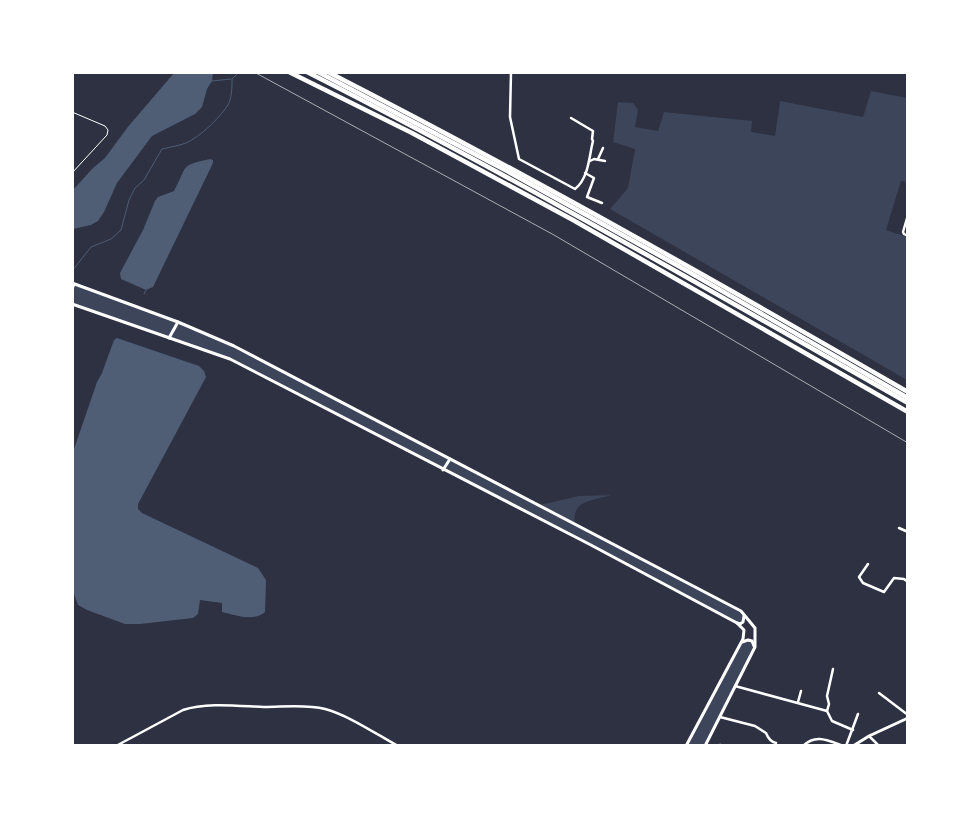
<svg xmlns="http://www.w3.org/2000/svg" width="980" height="818" viewBox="0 0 980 818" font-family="'Golos Text',sans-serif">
	<rect width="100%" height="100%" fill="#2d3142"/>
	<g fill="#3c4559">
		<polygon points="871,91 907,98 907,182 901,181 886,230 907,237 907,380 610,209 628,188 635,149 613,142 618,102 633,103 638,110 635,127 658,131 664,112 752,121 751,132 775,136 780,101 863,117"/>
		<path d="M72 283 178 322 234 346 540 505 579 496 611 495C593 501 571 500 575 524L741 611 745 617 740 624 230 359 73 304Z"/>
		<polygon points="743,641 752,641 755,647 705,745 686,746"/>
	</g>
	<g fill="#4f5d75">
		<polygon points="174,73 213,73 212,81 207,89 202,107 195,114 152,136 117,183 104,212 98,221 91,225 73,229 73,190 93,168 105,158 127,128"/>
		<path d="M210 159 213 160V163L153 287 146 290 121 279 120 273 143 230 155 201 158 197 174 191C188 165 179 166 210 159Z"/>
		<path d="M117 338 199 366 204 371 206 377 138 504V509L142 513 258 568 266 580 265 612C254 622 235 615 222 612V603L200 600 198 614 193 618 140 624H125L87 610 78 605 72 588 73 452 97 382 102 373 114 340Z"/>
	</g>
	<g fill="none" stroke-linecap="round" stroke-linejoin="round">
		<g stroke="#4f5d75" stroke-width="1">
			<polyline points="212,81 231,79"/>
			<path d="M72 271 91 247 111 239 121 230 129 200 135 188 144 180 162 149C170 147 178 146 186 143 200 137 222 116 229 103 232 95 232 87 232 79L239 72"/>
			<polyline points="144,294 146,290"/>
		</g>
		<polyline stroke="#fff" stroke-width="1" points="72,112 105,126 108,130 107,135 72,173"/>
		<g stroke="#fff" stroke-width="2.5">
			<path d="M511 72 510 117 519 159 575 189C589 178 589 156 593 141L592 139 593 131 571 118"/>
			<polyline points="598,159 603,148"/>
			<polyline points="590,161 594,159 605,161"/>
			<polyline points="585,173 594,178 587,197 602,203"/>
			<polyline points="908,215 903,232 904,234 908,236"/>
			<polyline points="899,528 908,532"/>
			<polyline points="868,564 859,577 863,583 884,592 894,578 904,579 908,582"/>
			<polyline points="735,686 827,711 832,721 853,730"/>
			<polyline points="879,693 908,715"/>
			<polyline points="798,702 801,691"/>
			<polyline points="827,711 829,704 827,696 833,669"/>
			<path d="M720 717 755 726 766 733C768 738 771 742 776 743"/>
			<polyline points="869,736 879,746"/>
			<polyline points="720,745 724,746"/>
			<path d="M116 746 183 710C206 702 239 706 264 707 283 707 306 704 325 709 348 715 376 734 398 746"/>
			<path d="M803 746C816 733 829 741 844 746"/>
			<polyline points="846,746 858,714"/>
		</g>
		<g stroke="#fff" stroke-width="3">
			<polyline points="72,283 178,322 234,346 741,611 755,628 755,647 705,746"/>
			<polyline points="72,289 74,284"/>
			<polyline points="72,304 230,359 589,544 737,623 744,630 743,639 686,746"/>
			<polyline points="169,338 178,322"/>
			<polyline points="443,470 450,459"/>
			<polyline points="737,623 740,624 743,622 744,616"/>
			<polyline points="742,642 748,640 752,641 754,646"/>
			<polyline points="853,746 869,736 908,718"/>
		</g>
		<g stroke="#fff" stroke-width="4.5">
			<polyline points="289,72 412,133 573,220 908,412"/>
			<path d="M307 72C511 175 709 290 908 403"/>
			<polyline points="318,72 507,171 682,268 908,398"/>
			<path d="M328 72C525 173 716 281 908 392"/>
		</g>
		<polyline stroke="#abadb3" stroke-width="1" points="254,72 554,235 908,443"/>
	</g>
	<rect width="980" height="818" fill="none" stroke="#ffffff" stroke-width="148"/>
</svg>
